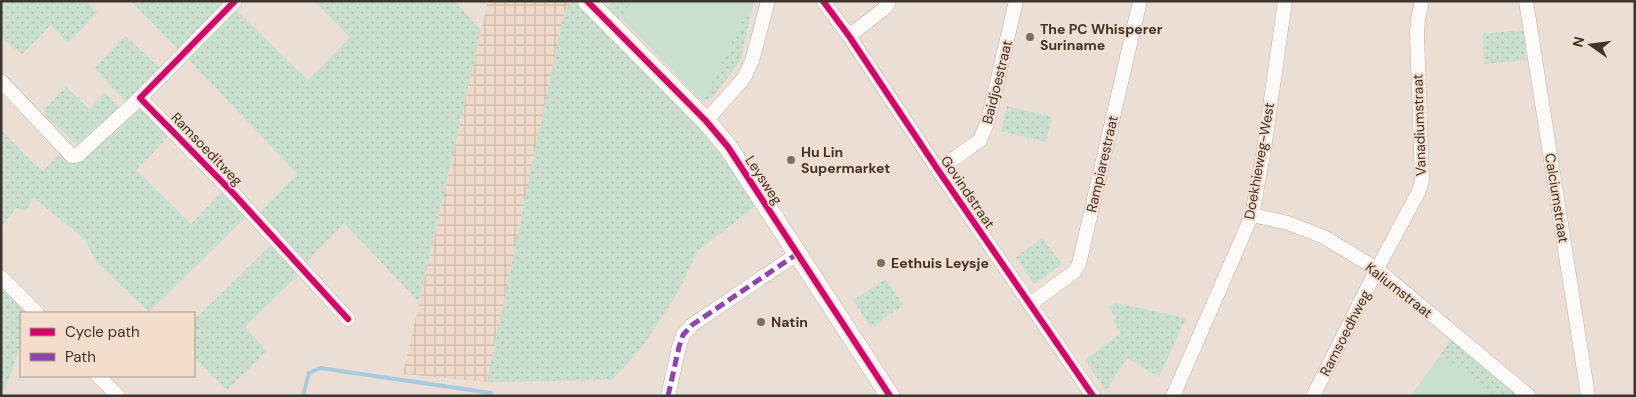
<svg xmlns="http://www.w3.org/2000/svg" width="1636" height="397" viewBox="0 0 1636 397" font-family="'DM Sans',sans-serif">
	<defs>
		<pattern id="industrial-grid" width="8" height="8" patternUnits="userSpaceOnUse" patternTransform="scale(1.25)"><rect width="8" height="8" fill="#efd9c9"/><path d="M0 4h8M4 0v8" fill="none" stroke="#cebbad"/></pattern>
		<pattern id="grass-dots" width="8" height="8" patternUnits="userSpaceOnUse" patternTransform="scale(1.25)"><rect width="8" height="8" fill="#cae0ce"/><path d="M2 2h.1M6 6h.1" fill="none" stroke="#aec1b1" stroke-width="1.8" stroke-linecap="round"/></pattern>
	</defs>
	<rect width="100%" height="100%" fill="#ebded5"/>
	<polygon fill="url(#industrial-grid)" points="488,1 573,1 564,12 487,382 403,374"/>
	<g fill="url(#grass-dots)">
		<polygon points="1,1 86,1 98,12 68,43 51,25 22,54 1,38"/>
		<polygon points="131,1 230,1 181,52"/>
		<polygon points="314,1 455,1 481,31 419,302 344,223 305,264 258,215 297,174 187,58 235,9 308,80 350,37"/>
		<polygon points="573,1 579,1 718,146 758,204 698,251 676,296 640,350 612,380 487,382 564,12"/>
		<polygon points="614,1 633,1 617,22 608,11 608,7"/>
		<polygon points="752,1 754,1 740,61 712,98 702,101"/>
		<polygon points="1519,30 1524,31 1526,60 1485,64 1482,34"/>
		<polygon points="125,36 162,70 128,104 94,68"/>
		<polygon points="66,87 89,109 105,93 121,110 82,145 74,142 46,116 44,110"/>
		<polygon points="139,105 170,135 136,170 191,224 225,189 248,215 149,312 96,262 85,240 33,197 26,211 17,208 1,226 1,130 35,165 43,171 62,152 71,161"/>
		<polygon points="1007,106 1052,117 1046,142 1001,131"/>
		<polygon points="1042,238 1062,264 1034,284 1016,257"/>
		<polygon points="272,244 300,273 245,327 267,351 227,390 194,358 194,320"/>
		<polygon points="886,279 903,305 871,328 853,300"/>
		<polygon points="7,288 32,313 21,313 21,344 5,391 1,387 1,294"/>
		<polygon points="1115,303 1186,318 1159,377 1127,358 1106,391 1085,360 1121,333 1113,321 1116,319 1109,307"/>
		<polygon points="1451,339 1521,396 1492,396 1441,354"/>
	</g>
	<g fill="#cae0ce">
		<polygon points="633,1 752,1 702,101 620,17"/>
		<polygon points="1441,354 1492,396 1411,396"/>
	</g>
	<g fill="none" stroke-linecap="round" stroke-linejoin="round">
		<polyline stroke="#aacadf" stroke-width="4" points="303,396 309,373 320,368 491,393"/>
		<g stroke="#bcb2ab" stroke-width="15">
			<g id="street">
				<polyline points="235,1 140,98 232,192 348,319"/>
				<polyline points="823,1 849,36 938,170 1093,396"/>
				<polyline points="1526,1 1588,396"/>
				<polyline points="849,36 886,7 889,1"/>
				<polyline points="1,81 72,156 78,155 140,98"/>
				<polyline points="706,121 744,78 752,61 768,1"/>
				<polyline points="938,170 980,140 988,121 1016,1"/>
				<polyline points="1252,215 1288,223 1324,237 1377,269 1529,396"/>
				<polyline points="1,277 37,313"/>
				<polyline points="1030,304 1074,272 1079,264 1140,1"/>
				<polyline points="98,376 118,396"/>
				<polyline points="668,396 679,347 683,335 692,325 797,254"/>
				<polyline points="1173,396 1252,215 1264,149 1285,1"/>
				<polyline points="1313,396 1377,269 1419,191 1422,180 1417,34 1418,19 1422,1"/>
			</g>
		</g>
		<g stroke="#bcb2ab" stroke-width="20">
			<polyline id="secondary" points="587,1 706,121 728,147 890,396"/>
		</g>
		<use href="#street" stroke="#fcfaf9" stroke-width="14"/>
		<use href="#secondary" stroke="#fcfaf9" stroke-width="19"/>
		<polyline stroke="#8e44ad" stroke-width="5" stroke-dasharray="10 5" stroke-linecap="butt" points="668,396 679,347 683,335 692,325 797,254"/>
		<g stroke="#f4ddcc" stroke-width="9">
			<g id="cycleway">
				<polyline points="235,1 140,98 232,192 348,319"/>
				<polyline points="587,1 706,121 728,147 890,396"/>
				<polyline points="823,1 849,36 938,170 1093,396"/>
			</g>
		</g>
		<use href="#cycleway" stroke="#d6006c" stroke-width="6"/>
	</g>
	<g fill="#7a7068" stroke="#f4ddcc" stroke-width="2">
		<circle cx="1030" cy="37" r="5"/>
		<circle cx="791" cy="160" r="5"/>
		<circle cx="881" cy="263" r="5"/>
		<circle cx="761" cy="322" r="5"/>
	</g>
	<g text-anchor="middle" stroke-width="4" stroke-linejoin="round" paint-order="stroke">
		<g font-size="14" font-weight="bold" fill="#3d342e" stroke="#f4ddcc" text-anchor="start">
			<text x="1040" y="34">The PC Whisperer<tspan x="1040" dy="16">Suriname</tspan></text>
			<text x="801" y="157">Hu Lin<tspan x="801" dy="16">Supermarket</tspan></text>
			<text x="891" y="268">Eethuis Leysje</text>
			<text x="771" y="327">Natin</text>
		</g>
		<g font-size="14" fill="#3d342e" stroke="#f4ddcc">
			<text transform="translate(997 82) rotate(-76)" y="5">Baidjoestraat</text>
			<text transform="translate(1419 125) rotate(-92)" y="5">Vanadiumstraat</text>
			<text transform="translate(207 149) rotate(46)" y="5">Ramsoeditweg</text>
			<text transform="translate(1259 161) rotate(-80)" y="5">Doekhieweg-West</text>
			<text transform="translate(1102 164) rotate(-77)" y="5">Rampiarestraat</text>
			<text transform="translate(764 180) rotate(57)" y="5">Leysweg</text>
			<text transform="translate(968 192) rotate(56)" y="5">Govindstraat</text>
			<text transform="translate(1557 198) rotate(81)" y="5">Calciumstraat</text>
			<text transform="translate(1399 290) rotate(38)" y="5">Kaliumstraat</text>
			<text transform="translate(1345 333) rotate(-63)" y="5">Ramsoedhweg</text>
		</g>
	</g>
	<rect width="1636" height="397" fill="none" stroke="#3d342e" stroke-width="5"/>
	<rect x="20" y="312" width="175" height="65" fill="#f4ddcc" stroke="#ab998d"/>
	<rect x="30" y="328" width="25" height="8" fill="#d6006c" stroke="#ab998d"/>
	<text x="65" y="337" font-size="15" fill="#3d342e">Cycle path</text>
	<rect x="30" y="353" width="25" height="8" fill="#8e44ad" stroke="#ab998d"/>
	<text x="65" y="362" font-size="15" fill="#3d342e">Path</text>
	<g transform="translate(1591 45) rotate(284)" stroke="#f4ddcc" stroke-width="4" paint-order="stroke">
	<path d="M0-4L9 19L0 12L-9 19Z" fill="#3d342e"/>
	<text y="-8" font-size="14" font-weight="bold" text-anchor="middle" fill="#3d342e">N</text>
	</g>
</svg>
